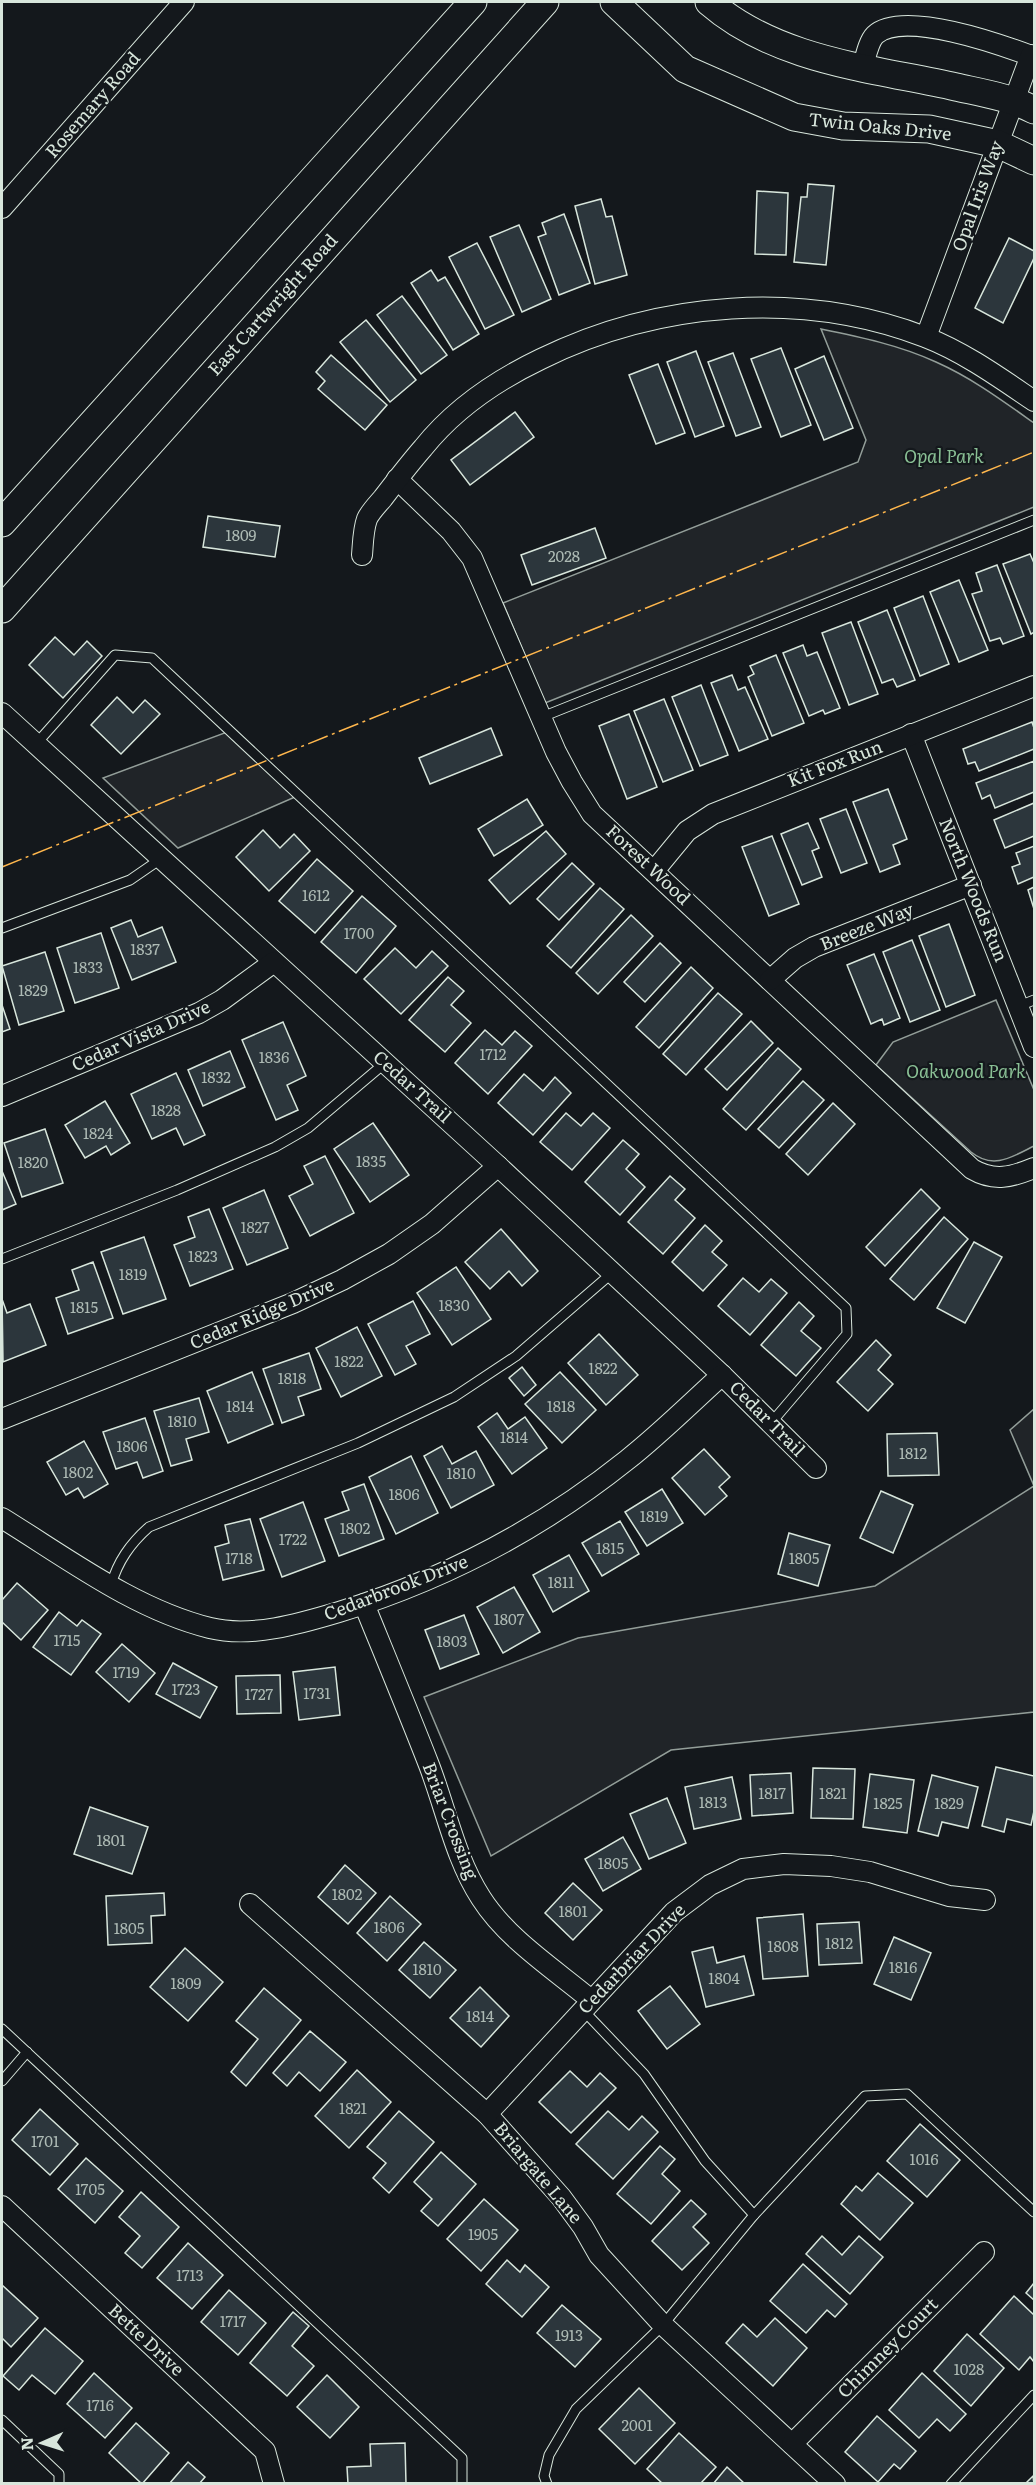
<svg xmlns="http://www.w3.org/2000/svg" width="1036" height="2485" viewBox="0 0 1036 2485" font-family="Literata,serif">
	<rect width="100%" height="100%" fill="#14181c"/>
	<g fill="#202428" stroke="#939e99" stroke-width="1.5">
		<path d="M821 329C860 337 899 345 936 362 972 378 1003 401 1034 423V507L545 703 503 603 858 462 866 440Z"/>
		<polygon points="227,732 295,797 178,848 103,778"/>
		<path d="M996 1000 1034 1090V1146C1012 1157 993 1170 971 1152L876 1065 893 1042Z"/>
		<polygon points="1034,1409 1034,1712 671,1750 491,1856 424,1697 578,1638 875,1586 1034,1486 1010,1430"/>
	</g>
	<g fill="#2c363c" stroke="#d8e6dc" stroke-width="1.5">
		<polygon points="808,184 834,186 826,265 794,262 801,197 807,197"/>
		<polygon points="757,191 788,193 786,255 755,254"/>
		<polygon points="601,199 606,217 612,216 627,275 595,284 575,206"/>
		<polygon points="564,214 590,283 559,295 538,237 546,234 542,223"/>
		<polygon points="519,225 551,299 522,312 490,237"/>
		<polygon points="1009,238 1034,251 1034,258 1003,323 975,308"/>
		<polygon points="477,243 514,315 485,329 449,257"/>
		<polygon points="431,270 438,281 445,277 479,334 453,350 411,283"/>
		<polygon points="402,296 447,355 421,374 377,315"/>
		<polygon points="366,320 416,380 390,402 340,342"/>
		<polygon points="781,348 811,425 781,437 751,359"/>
		<polygon points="696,351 724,426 695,437 667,362"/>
		<polygon points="733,353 761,427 736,436 708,362"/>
		<polygon points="331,355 387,405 365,430 318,389 325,381 316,372"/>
		<polygon points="824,356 853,428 824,440 795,369"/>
		<polygon points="658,364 685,433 656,444 629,375"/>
		<polygon points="515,412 534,437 470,485 451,460"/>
		<polygon points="208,516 280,526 275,557 203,547"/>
		<polygon points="595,528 606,558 532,585 521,555"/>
		<polygon points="1030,554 1034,563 1034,632 1031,634 1003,564"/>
		<polygon points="997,565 1024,636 1003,644 1000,638 990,641 972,594 982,591 976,573"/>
		<polygon points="959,580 988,650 959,662 930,592"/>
		<polygon points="923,596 949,664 920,676 894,608"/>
		<polygon points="887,610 915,680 897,687 893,679 882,683 858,622"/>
		<polygon points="851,622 878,694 849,705 822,633"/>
		<polygon points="55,637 74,655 87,641 102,656 63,698 29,665"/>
		<polygon points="803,645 807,656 817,652 840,708 825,714 823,710 809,716 783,653"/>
		<polygon points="776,655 804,723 772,736 748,677 754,674 750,666"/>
		<polygon points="732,675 738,690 745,687 768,739 739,751 711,683"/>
		<polygon points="701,685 728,755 700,766 672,697"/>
		<polygon points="117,697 133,713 145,700 160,714 121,754 91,725"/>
		<polygon points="664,699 693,770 663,782 634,711"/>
		<polygon points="629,714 657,787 627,799 599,726"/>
		<polygon points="1032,722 1034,728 1034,749 979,771 975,762 968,764 963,749"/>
		<polygon points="491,728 502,755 430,784 419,758"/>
		<polygon points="1034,761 1034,792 995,808 990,795 982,799 976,783"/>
		<polygon points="888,789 907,839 893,845 900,864 880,872 853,802"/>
		<polygon points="527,799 543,825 494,856 478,829"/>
		<polygon points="1034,803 1034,836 1005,848 994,820"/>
		<polygon points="846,809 867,863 841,873 820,819"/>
		<polygon points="808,823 819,848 812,851 822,877 802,885 781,834"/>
		<polygon points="263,830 280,848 294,834 310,851 269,891 236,857"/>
		<polygon points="546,831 566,854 510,904 489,880"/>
		<polygon points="772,836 799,904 769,916 742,847"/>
		<polygon points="1034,846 1034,877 1018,884 1012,867 1020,864 1016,853"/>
		<polygon points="317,859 353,891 315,933 279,901"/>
		<polygon points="572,863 594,884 559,920 537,899"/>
		<polygon points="1034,887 1034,909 1028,890"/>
		<polygon points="600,888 624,909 571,968 547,946"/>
		<polygon points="362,896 396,926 356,973 321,942"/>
		<polygon points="631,915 653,936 598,994 576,973"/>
		<polygon points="131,920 138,937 162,927 176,962 132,980 111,928"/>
		<polygon points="949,924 975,995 946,1007 919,936"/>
		<polygon points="101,933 119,988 75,1003 57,948"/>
		<polygon points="912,940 940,1010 910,1022 883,952"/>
		<polygon points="660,943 681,963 645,1002 624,982"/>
		<polygon points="395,948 416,968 432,951 448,966 401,1014 364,979"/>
		<polygon points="45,952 64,1011 19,1025 2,966"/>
		<polygon points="874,954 900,1018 884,1025 882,1019 871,1024 847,965"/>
		<polygon points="691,967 713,988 659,1048 636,1027"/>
		<polygon points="448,977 464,991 451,1005 471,1023 445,1052 409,1020"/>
		<polygon points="718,993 742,1014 686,1075 663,1054"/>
		<polygon points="2,1005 10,1029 2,1032"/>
		<polygon points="751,1021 773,1043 727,1090 705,1069"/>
		<polygon points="283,1022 306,1076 287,1085 298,1110 276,1120 242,1040"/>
		<polygon points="485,1030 502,1045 515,1031 532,1046 488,1094 455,1063"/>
		<polygon points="778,1048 801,1069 746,1130 723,1109"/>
		<polygon points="230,1051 245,1087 203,1106 188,1070"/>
		<polygon points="176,1073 205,1135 184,1145 176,1128 152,1139 131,1094"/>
		<polygon points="524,1074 543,1091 555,1077 571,1093 533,1135 498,1103"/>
		<polygon points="803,1081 824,1100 779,1148 758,1129"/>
		<polygon points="105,1101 130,1143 111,1155 106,1146 85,1158 65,1125"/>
		<polygon points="833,1103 855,1124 808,1175 786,1154"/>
		<polygon points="566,1113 581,1126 593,1113 610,1128 572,1170 540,1142"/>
		<polygon points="373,1123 409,1175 370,1202 334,1149"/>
		<polygon points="45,1129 63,1183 22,1197 4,1143"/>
		<polygon points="623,1140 639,1154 626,1169 645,1187 620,1215 585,1182"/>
		<polygon points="325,1156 354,1213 310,1236 289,1196 313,1184 304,1166"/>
		<polygon points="2,1171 16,1204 2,1210"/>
		<polygon points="670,1176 685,1189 675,1200 695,1218 663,1254 628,1222"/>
		<polygon points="921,1189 940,1208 885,1266 866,1247"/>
		<polygon points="264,1190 288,1248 247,1265 223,1208"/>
		<polygon points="209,1209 233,1269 190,1286 174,1245 195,1237 188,1217"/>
		<polygon points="944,1217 968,1239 914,1300 890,1279"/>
		<polygon points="705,1225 722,1241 712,1252 727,1265 703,1291 672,1262"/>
		<polygon points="501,1229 538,1271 522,1286 509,1271 490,1289 465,1262"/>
		<polygon points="144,1237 166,1299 123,1314 101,1252"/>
		<polygon points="974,1242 1002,1257 965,1323 937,1308"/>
		<polygon points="93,1262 113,1318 68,1334 56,1298 79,1290 72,1270"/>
		<polygon points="456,1267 491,1319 452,1345 417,1293"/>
		<polygon points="743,1278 759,1292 771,1279 787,1293 750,1335 718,1306"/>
		<polygon points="2,1299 7,1313 30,1304 46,1345 3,1362"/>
		<polygon points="413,1301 430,1334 406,1346 416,1364 395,1375 368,1324"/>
		<polygon points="799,1302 814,1316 801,1331 821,1348 796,1376 761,1345"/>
		<polygon points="357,1327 382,1376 341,1397 316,1348"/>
		<polygon points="599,1334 638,1375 606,1405 568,1363"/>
		<polygon points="876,1340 891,1355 878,1370 893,1384 868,1411 837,1382"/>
		<polygon points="309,1353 321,1389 298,1397 304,1415 282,1423 263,1369"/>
		<polygon points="522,1367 536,1385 524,1396 509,1378"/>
		<polygon points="252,1372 273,1424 228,1443 207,1391"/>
		<polygon points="560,1372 596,1410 562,1443 525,1404"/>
		<polygon points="199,1398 209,1432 186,1439 192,1460 171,1466 154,1411"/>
		<polygon points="497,1413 508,1429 525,1417 547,1448 512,1474 478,1427"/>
		<polygon points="145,1418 163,1471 143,1478 137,1462 116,1469 103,1432"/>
		<polygon points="937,1433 939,1475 888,1476 887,1434"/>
		<polygon points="84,1441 108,1484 84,1498 78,1488 66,1495 47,1462"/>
		<polygon points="442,1446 452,1464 476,1451 494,1485 451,1508 424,1456"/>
		<polygon points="704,1449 730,1477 719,1487 727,1496 705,1515 672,1478"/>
		<polygon points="411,1456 438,1513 396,1534 369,1477"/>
		<polygon points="364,1484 384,1539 339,1556 325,1519 349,1510 342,1492"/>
		<polygon points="662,1489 683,1523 647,1546 625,1512"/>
		<polygon points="881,1491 913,1505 893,1553 860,1538"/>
		<polygon points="303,1502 325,1561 282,1577 260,1519"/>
		<polygon points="250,1519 264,1570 223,1580 215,1547 229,1543 225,1525"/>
		<polygon points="620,1521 639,1554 602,1576 582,1543"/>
		<polygon points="789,1533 830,1545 818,1586 778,1574"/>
		<polygon points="569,1555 589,1591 553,1612 533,1575"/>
		<polygon points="17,1583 48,1610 21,1640 2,1622 2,1600"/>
		<polygon points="514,1587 540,1632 503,1653 477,1607"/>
		<polygon points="59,1612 77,1626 82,1620 101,1634 71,1675 33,1647"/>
		<polygon points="464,1615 479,1654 440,1669 425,1630"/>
		<polygon points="122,1644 155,1673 129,1702 96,1672"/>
		<polygon points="173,1663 217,1687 200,1718 156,1694"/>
		<polygon points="335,1667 340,1715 299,1720 293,1672"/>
		<polygon points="280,1675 281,1713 237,1714 236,1676"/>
		<polygon points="996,1767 1034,1776 1034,1811 1031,1825 1007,1819 1004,1832 982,1826"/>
		<polygon points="813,1768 855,1769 853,1819 811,1818"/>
		<polygon points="791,1773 793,1813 752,1816 750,1775"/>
		<polygon points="870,1774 914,1780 907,1833 863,1827"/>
		<polygon points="932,1775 978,1787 968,1828 942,1822 938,1836 918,1831"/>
		<polygon points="732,1777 741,1819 694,1829 685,1787"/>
		<polygon points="667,1798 686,1843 649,1859 630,1814"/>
		<polygon points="90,1807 148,1827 132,1874 74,1854"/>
		<polygon points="623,1837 641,1869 603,1891 585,1859"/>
		<polygon points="345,1865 376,1893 348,1924 318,1897"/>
		<polygon points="573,1883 602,1910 573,1940 545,1913"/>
		<polygon points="164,1893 165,1915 151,1916 152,1943 108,1945 106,1896"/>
		<polygon points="390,1896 421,1924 387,1961 357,1933"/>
		<polygon points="803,1914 808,1976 763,1979 757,1918"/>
		<polygon points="859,1922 862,1963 819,1965 817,1924"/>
		<polygon points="894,1937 931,1953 911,2000 874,1984"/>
		<polygon points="424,1942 456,1970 430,1998 399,1970"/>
		<polygon points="713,1947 717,1963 744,1956 754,1995 706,2007 692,1952"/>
		<polygon points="185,1948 223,1982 188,2021 150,1987"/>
		<polygon points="670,1986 700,2024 667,2049 638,2011"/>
		<polygon points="480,1987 509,2016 481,2047 450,2018"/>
		<polygon points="264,1988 301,2020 246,2086 231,2072 258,2039 236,2021"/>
		<polygon points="310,2031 346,2062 320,2091 299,2072 287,2086 273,2073"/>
		<polygon points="357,2070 391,2102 349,2148 315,2116"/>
		<polygon points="570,2071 587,2087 600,2073 616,2088 571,2133 539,2102"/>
		<polygon points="40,2109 78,2144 50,2175 12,2140"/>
		<polygon points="399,2111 434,2142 389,2193 373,2178 386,2163 367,2147"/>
		<polygon points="608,2111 629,2130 642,2116 658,2132 613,2179 576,2144"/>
		<polygon points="920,2124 960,2160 927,2197 887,2161"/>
		<polygon points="660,2146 675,2159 662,2174 680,2191 651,2224 617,2194"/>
		<polygon points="441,2152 476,2184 438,2226 421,2211 432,2199 414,2182"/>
		<polygon points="86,2158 123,2191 95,2223 58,2189"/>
		<polygon points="878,2173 913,2203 880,2240 841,2204 856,2186 862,2191"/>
		<polygon points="141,2192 179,2227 142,2268 125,2253 140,2236 119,2217"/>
		<polygon points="484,2199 518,2230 481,2271 447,2239"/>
		<polygon points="691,2200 706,2214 693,2227 709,2243 682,2270 652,2241"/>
		<polygon points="822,2236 842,2255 859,2236 883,2257 850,2294 806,2254"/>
		<polygon points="188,2243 223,2275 192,2309 157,2278"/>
		<polygon points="507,2260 520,2272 525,2265 549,2287 522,2317 486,2284"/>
		<polygon points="803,2264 847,2304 835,2317 827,2310 806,2333 770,2301"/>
		<polygon points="1034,2283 1034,2300 1026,2293"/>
		<polygon points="2,2285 38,2318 11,2347 2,2338"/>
		<polygon points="229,2290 266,2323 238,2355 201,2322"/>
		<polygon points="1014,2296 1034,2315 1034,2362 1030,2357 1019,2370 980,2334"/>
		<polygon points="562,2305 601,2339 575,2367 537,2333"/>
		<polygon points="293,2312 309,2326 292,2346 314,2366 287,2396 250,2363"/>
		<polygon points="775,2318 807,2348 773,2386 726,2343 743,2324 757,2337"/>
		<polygon points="45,2328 83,2361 55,2394 32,2375 19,2390 3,2376"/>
		<polygon points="967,2334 1004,2368 971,2406 934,2371"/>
		<polygon points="94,2373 132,2408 105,2438 67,2404"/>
		<polygon points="922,2373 966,2414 950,2431 937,2419 919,2438 889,2410"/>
		<polygon points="327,2375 359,2407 330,2438 297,2407"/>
		<polygon points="639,2388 675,2423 635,2464 599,2429"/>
		<polygon points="877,2416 916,2451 900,2469 894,2464 878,2482 845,2452"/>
		<polygon points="136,2423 169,2453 142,2484 109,2453"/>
		<polygon points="679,2433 716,2467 700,2484 663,2484 647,2469"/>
		<polygon points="405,2443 406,2484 348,2484 347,2467 371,2466 370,2444"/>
		<polygon points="188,2462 205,2477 199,2484 169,2484"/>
		<polygon points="727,2467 745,2484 713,2484"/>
		<polygon points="1033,2476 1034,2484 1025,2484"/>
	</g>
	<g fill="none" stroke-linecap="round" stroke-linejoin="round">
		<g stroke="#d8e6dc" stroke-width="11">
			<g id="lane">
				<polyline points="542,717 1034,520"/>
				<polyline points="36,744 115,655 152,658 846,1308 847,1334 771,1423"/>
				<polyline points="2,928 130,880 162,858"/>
				<polyline points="1019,1006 1034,1000"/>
				<polyline points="2,1259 177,1190 275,1147 308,1128 385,1063"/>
				<path d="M111 1585C118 1561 130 1544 149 1527L358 1443 454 1397 516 1356 612 1273"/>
				<polyline points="583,2010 644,2074 705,2161 754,2215"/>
				<polyline points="2,2029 462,2458 462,2484"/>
				<polyline points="2,2081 27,2052"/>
				<polyline points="2,2420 59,2474 59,2484"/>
				<polyline points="547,2484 544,2476 549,2455 576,2409 663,2325 754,2215 865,2096 907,2094 1034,2212"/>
				<polyline points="951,2484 1034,2395"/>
			</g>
		</g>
		<g stroke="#d8e6dc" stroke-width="22">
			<g id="street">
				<path d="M862 69C865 60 868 42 875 35 903 9 1002 45 1034 57"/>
				<polyline points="2,208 184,2"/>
				<polyline points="926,337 1031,55"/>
				<path d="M397 479 451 531 472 558 556 752 572 782 592 814 972 1169C994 1182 1012 1177 1034 1168"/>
				<path d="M362 555C363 544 363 530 367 519 370 512 378 504 383 498 396 481 409 464 423 448 455 408 495 381 541 359 659 301 802 290 925 337 964 352 1000 378 1034 401"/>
				<polyline points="2,713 498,1166 722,1375 816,1468"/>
				<polyline points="911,734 1034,1047"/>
				<polyline points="654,871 687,831 713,814 1034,686"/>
				<polyline points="770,980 795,958 814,947 971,885"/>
				<polyline points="2,1096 199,1013 222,1000 274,962"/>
				<polyline points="2,1419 293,1303 342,1280 389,1254 432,1224 498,1166"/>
				<path d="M2 1518C67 1558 134 1609 210 1628 251 1638 299 1624 339 1612 443 1580 542 1528 627 1460 660 1434 691 1403 722 1375"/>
				<path d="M364 1604C386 1658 408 1711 429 1765 446 1809 455 1858 481 1898 507 1939 554 1969 591 2000"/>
				<polyline points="250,1904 487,2114 561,2197 583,2227 599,2255 663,2325 835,2484"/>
				<polyline points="487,2114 674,1912 710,1885 743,1869 784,1864 831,1866 870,1872 949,1896 985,1900"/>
				<polyline points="2,2206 265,2451 274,2484"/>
				<polyline points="792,2444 984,2252"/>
			</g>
		</g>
		<g stroke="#d8e6dc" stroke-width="29">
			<g id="secondary">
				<polyline points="614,2 685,69 794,117 843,126 929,129 998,144 1034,161"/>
				<path d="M709 2C777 61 871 68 956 87 983 93 1009 97 1034 110"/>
				<polyline points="2,523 473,2"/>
				<polyline points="2,609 545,2"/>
			</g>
		</g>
		<use href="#lane" stroke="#14181c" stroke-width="9"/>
		<use href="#street" stroke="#14181c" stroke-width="20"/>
		<use href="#secondary" stroke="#14181c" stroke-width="27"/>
		<polyline stroke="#ffb74d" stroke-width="1.5" stroke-dasharray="21 4.5 3 4.5" stroke-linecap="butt" points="2,867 1034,452"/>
	</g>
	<g text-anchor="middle" stroke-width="4.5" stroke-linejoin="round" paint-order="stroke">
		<g font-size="15" fill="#adbab4">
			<text x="241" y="541">1809</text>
			<text x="564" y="562">2028</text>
			<text x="316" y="901">1612</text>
			<text x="359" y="939">1700</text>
			<text x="145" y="955">1837</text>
			<text x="88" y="973">1833</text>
			<text x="33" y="996">1829</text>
			<text x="493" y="1060">1712</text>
			<text x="274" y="1063">1836</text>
			<text x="216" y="1083">1832</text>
			<text x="166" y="1116">1828</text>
			<text x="98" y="1139">1824</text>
			<text x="371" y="1167">1835</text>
			<text x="33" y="1168">1820</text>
			<text x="255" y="1233">1827</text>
			<text x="203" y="1262">1823</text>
			<text x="133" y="1280">1819</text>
			<text x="454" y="1311">1830</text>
			<text x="84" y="1313">1815</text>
			<text x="349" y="1367">1822</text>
			<text x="603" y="1374">1822</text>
			<text x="292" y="1384">1818</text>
			<text x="240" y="1412">1814</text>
			<text x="561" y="1412">1818</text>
			<text x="182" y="1427">1810</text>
			<text x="514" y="1443">1814</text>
			<text x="132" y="1452">1806</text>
			<text x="913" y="1459">1812</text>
			<text x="78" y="1478">1802</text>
			<text x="461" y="1479">1810</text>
			<text x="404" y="1500">1806</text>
			<text x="654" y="1522">1819</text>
			<text x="355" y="1534">1802</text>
			<text x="293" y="1545">1722</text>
			<text x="610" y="1554">1815</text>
			<text x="239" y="1564">1718</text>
			<text x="804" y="1564">1805</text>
			<text x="561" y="1588">1811</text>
			<text x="509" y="1625">1807</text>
			<text x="67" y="1646">1715</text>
			<text x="452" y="1647">1803</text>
			<text x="126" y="1678">1719</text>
			<text x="186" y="1695">1723</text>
			<text x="317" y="1699">1731</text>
			<text x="259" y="1700">1727</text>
			<text x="772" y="1799">1817</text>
			<text x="833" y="1799">1821</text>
			<text x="713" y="1808">1813</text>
			<text x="888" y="1809">1825</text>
			<text x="949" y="1809">1829</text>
			<text x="111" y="1846">1801</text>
			<text x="613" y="1869">1805</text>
			<text x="347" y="1900">1802</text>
			<text x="573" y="1917">1801</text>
			<text x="389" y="1933">1806</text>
			<text x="129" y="1934">1805</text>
			<text x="839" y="1949">1812</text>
			<text x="783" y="1952">1808</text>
			<text x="903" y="1973">1816</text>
			<text x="427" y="1975">1810</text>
			<text x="724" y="1984">1804</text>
			<text x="186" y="1989">1809</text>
			<text x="480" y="2022">1814</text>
			<text x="353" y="2114">1821</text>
			<text x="45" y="2147">1701</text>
			<text x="924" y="2165">1016</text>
			<text x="90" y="2195">1705</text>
			<text x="483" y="2240">1905</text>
			<text x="190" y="2281">1713</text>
			<text x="233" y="2327">1717</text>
			<text x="569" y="2341">1913</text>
			<text x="969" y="2375">1028</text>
			<text x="100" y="2411">1716</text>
			<text x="637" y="2431">2001</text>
		</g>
		<g font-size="18" fill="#d8e6dc" stroke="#14181c">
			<text transform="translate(93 105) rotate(-49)" y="6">Rosemary Road</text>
			<text transform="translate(880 127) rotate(6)" y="6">Twin Oaks Drive</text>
			<text transform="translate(978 196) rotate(-70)" y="6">Opal Iris Way</text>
			<text transform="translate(273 305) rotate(-48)" y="6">East Cartwright Road</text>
			<text transform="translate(835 764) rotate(-21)" y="6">Kit Fox Run</text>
			<text transform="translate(648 865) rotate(43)" y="6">Forest Wood</text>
			<text transform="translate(973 890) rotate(68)" y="6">North Woods Run</text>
			<text transform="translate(867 927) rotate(-22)" y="6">Breeze Way</text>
			<text transform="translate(141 1036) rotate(-24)" y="6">Cedar Vista Drive</text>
			<text transform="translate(412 1087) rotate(42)" y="6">Cedar Trail</text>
			<text transform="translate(262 1314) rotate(-23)" y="6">Cedar Ridge Drive</text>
			<text transform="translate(767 1419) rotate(45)" y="6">Cedar Trail</text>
			<text transform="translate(396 1588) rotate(-21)" y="6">Cedarbrook Drive</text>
			<text transform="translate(450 1821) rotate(69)" y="6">Briar Crossing</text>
			<text transform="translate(632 1959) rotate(-46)" y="6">Cedarbriar Drive</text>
			<text transform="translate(538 2173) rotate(50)" y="6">Briargate Lane</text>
			<text transform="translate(146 2340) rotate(43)" y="6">Bette Drive</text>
			<text transform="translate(888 2348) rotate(-45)" y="6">Chimney Court</text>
		</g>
		<g font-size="18" font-style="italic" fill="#8ac095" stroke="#14181c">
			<text x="944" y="463">Opal Park</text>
			<text x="966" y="1078">Oakwood Park</text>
		</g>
	</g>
	<rect width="1036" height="2485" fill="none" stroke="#d8e6dc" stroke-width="6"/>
	<g transform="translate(42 2443) rotate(267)" stroke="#14181c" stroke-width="4.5" paint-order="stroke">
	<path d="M0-4.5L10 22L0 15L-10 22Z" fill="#d8e6dc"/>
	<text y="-9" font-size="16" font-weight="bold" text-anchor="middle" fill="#d8e6dc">N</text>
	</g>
</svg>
